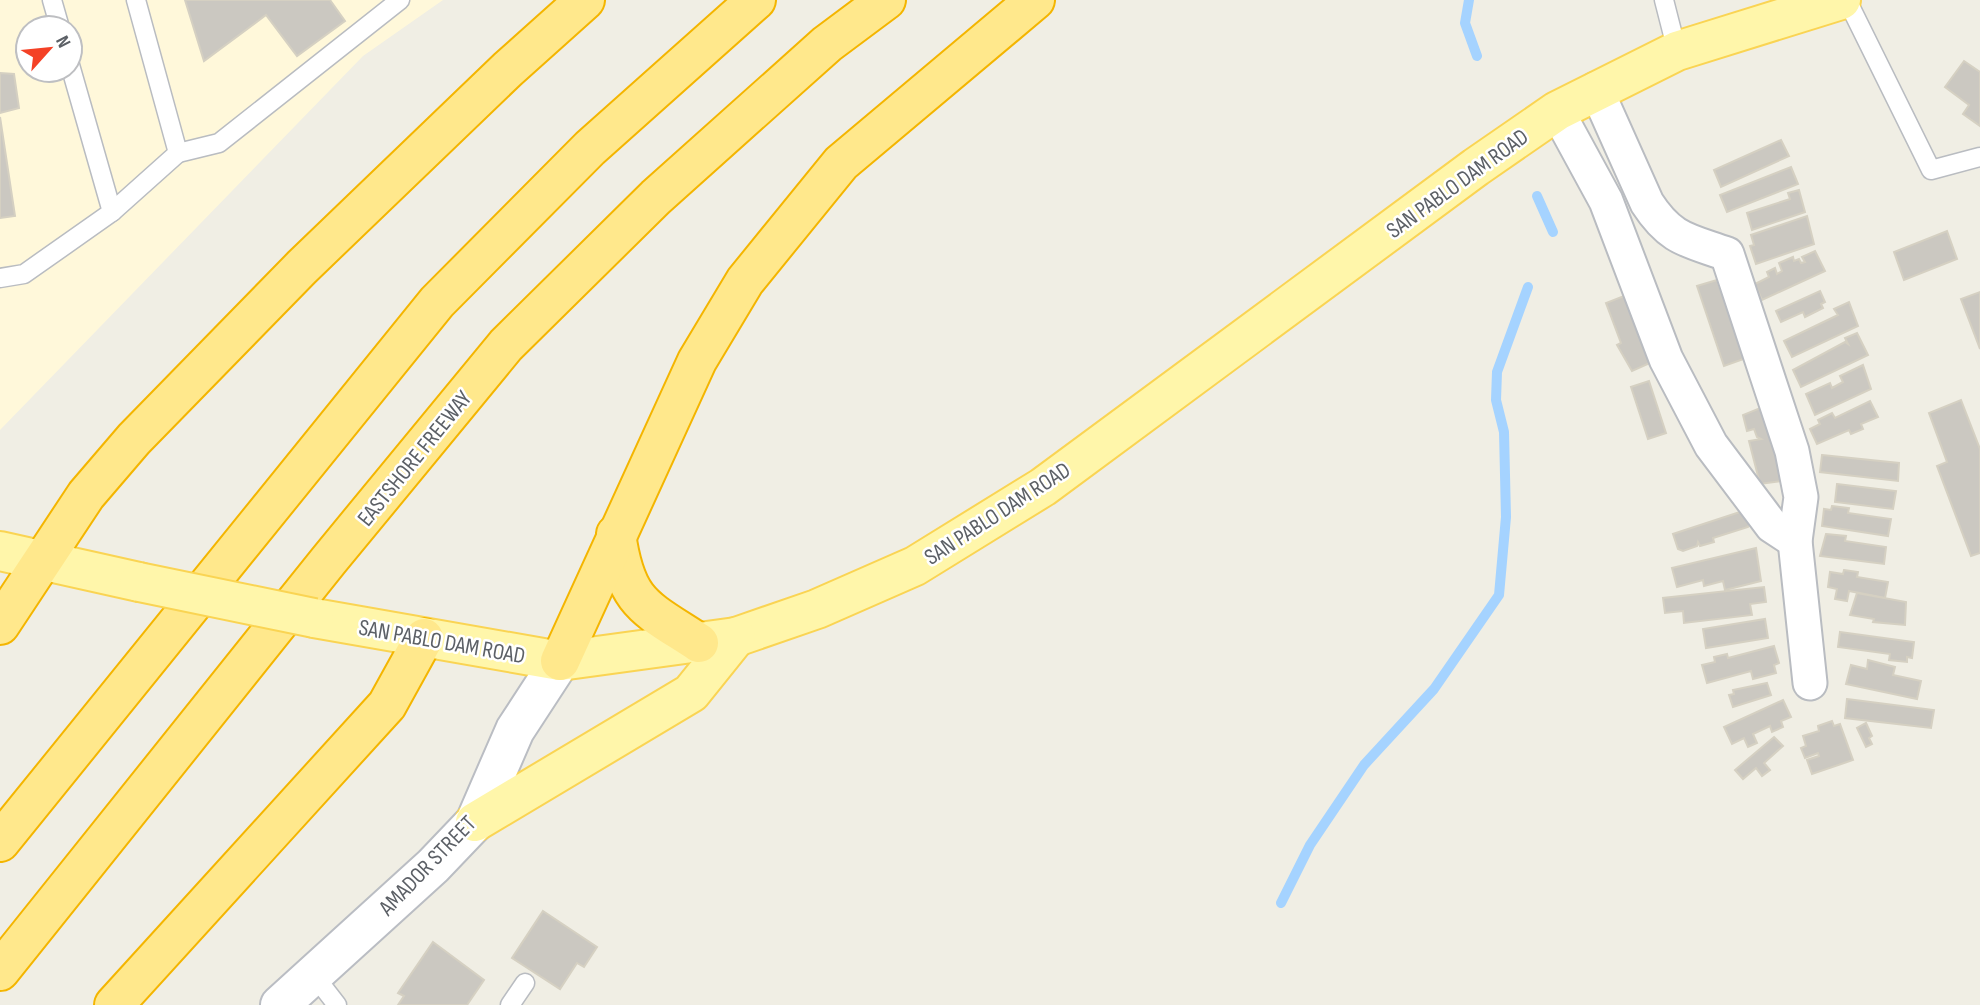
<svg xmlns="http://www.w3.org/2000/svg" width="1980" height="1005" viewBox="0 0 1980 1005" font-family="'Sofia Sans Condensed',sans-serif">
	<rect width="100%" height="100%" fill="#f0eee4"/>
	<path fill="#fff8da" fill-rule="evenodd" d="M0 0H443L363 56 0 430ZM28 28H70V70H28Z"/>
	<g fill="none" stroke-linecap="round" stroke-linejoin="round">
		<g stroke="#a5d3ff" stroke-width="10">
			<polyline points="1469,0 1465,23 1477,56"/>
			<polyline points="1537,196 1553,232"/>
			<polyline points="1281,903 1310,845 1364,765 1434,689 1499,595 1506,517 1504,432 1496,400 1497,372 1528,287"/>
		</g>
	</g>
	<g fill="#cbc8c1" stroke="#d5d0c2" stroke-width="2">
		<polygon points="185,0 330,0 345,21 297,56 266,15 204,61"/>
		<polygon points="1964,61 1980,72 1980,126 1963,114 1969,105 1945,87"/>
		<polygon points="0,73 14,74 19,108 0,113"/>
		<polygon points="0,117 15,216 0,218"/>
		<polygon points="1781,140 1789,156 1721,187 1714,170"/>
		<polygon points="1791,167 1798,184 1727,212 1720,195"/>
		<polygon points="1799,190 1805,212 1752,230 1747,213 1790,199 1788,193"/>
		<polygon points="1807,216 1814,244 1756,264 1750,246 1754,245 1751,235"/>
		<polygon points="1947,231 1957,259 1904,280 1894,252"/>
		<polygon points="1815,251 1825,271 1762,300 1755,284 1769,277 1767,272 1775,268 1777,274 1782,271 1779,263 1793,257 1794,261 1799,259 1801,263 1805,262 1802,257"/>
		<polygon points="1717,280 1721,291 1732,287 1755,355 1724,366 1697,286"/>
		<polygon points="1820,291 1825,302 1821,304 1823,308 1805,317 1803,312 1781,322 1776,311"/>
		<polygon points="1980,292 1980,349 1961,299"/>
		<polygon points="1624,296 1629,297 1650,363 1632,371 1617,345 1621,343 1606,303"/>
		<polygon points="1849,302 1858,326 1792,357 1784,341 1838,315 1834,309"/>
		<polygon points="1857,333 1868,355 1801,387 1793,370 1845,342 1848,344 1845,338"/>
		<polygon points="1863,365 1871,389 1815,415 1806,394 1830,383 1832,388 1843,382 1840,376"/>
		<polygon points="1649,381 1666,433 1648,439 1631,387"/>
		<polygon points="1961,400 1980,449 1980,553 1971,556 1937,466 1947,462 1929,413"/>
		<polygon points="1870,401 1878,417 1861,424 1863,429 1851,434 1849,430 1817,444 1810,429 1820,424 1818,420 1832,413 1835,418"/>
		<polygon points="1770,404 1788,480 1760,484 1749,441 1761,439 1757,437 1754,429 1747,431 1743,415"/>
		<polygon points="1822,455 1899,463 1898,481 1820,472"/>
		<polygon points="1837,484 1896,491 1893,509 1835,502"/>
		<polygon points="1832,506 1849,508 1848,513 1891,519 1888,536 1822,526 1824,509 1831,510"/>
		<polygon points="1743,511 1750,523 1748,527 1713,538 1714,542 1700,546 1698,542 1697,546 1683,551 1678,549 1673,534"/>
		<polygon points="1826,534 1846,536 1845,541 1886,547 1884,564 1820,556"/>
		<polygon points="1756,548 1761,581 1725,590 1723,581 1704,586 1703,580 1677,587 1672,568"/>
		<polygon points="1844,570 1858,572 1857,577 1888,582 1885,598 1849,591 1847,601 1835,599 1837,589 1828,587 1830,572 1843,574"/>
		<polygon points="1764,587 1766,602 1750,604 1752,615 1684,623 1683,611 1665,613 1663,598"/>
		<polygon points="1857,593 1906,602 1905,625 1873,622 1874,619 1850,615"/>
		<polygon points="1765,619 1768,638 1706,648 1703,629"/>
		<polygon points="1840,632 1914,642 1912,658 1907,657 1907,662 1889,660 1890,654 1838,647"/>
		<polygon points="1774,646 1779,663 1774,665 1776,673 1753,679 1751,671 1707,683 1702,665 1715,662 1714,657 1727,654 1728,658"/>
		<polygon points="1868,660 1895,667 1893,675 1921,681 1917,699 1846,684 1851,665 1867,669"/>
		<polygon points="1767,683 1771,695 1733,707 1729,695 1734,694 1733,690"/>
		<polygon points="1847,699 1934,710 1931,728 1845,718"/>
		<polygon points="1783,700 1791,717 1781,721 1783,727 1772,732 1770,726 1753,734 1757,743 1748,747 1744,738 1732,744 1724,727"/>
		<polygon points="1832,721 1834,726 1840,724 1853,760 1812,774 1807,760 1819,756 1818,753 1805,758 1801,748 1806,746 1803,736 1819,731 1818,726"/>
		<polygon points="1866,723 1872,736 1869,738 1872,744 1866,747 1857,728"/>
		<polygon points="1774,737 1783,746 1764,763 1770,770 1762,776 1756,768 1743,779 1735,770"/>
		<polygon points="543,911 597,947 584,967 577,963 560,989 512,958"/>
		<polygon points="433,942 484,980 467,1005 398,1005 404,996 398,993"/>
	</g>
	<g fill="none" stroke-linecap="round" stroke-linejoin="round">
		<g stroke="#b9bcc1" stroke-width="21">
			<g id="lane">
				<polyline points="52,0 60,28"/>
				<polyline points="1664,0 1677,51"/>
				<polyline points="1847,0 1931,170 1980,157"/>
				<polyline points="178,153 219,143 400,0"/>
				<polyline points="112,212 178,153 136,0"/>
				<polyline points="0,278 24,274 112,212 70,65"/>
				<polyline points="313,974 337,1005"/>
				<polyline points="510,1005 525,983"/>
			</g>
		</g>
		<g stroke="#b9bcc1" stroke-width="37">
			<g id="street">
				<path d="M1596 89 1647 203C1671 240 1688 240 1727 254L1792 451 1801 497 1795 541 1810 683"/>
				<polyline points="1557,111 1606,201 1666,359 1711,445 1772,526 1795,541"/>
			</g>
		</g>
		<g stroke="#babdc3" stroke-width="42">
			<polyline id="secondary" points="280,1005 433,866 475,822 515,730 560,661"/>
		</g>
		<g stroke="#fad453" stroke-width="42">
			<g id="primary">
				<polyline points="0,551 139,582"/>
				<polyline points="314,618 560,661 736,637 817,609 915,566 1043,487 1476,167 1557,111 1677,51 1841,0"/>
				<polyline points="475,822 691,693 736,637"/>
			</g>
		</g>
		<g stroke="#f4b500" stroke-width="42">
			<g id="highway">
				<path d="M616 534C626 604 644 607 699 643"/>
				<polyline points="0,625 86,495 134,439 302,267 508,69 585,0"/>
				<polyline points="560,661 697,361 745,281 841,163 1035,0"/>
				<polyline points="0,842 437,302 590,148 756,0"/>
				<polyline points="0,971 329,560 506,345 656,197 827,44 886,0"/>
				<polyline points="114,1005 387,705 424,638"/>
			</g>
		</g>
		<use href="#lane" stroke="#fff" stroke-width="18"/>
		<use href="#street" stroke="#fff" stroke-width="33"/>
		<use href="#secondary" stroke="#fff" stroke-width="38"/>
		<use href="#primary" stroke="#fff6aa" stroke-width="38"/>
		<use href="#highway" stroke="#ffe88c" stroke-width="38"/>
		<g stroke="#fad453" stroke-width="42" stroke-linecap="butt">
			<polyline id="primary-bridge" points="139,582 314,618"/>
		</g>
		<use href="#primary-bridge" stroke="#fff6aa" stroke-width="38"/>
	</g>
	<g text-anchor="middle" stroke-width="5" stroke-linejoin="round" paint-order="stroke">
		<g font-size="23" fill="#5c6066" stroke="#fff">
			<text transform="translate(1457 183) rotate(-36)" y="8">SAN PABLO DAM ROAD</text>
			<text transform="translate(414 458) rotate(-51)" y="8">EASTSHORE FREEWAY</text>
			<text transform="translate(997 513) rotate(-33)" y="8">SAN PABLO DAM ROAD</text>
			<text transform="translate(442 641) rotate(10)" y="8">SAN PABLO DAM ROAD</text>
			<text transform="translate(427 865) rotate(-46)" y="8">AMADOR STREET</text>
		</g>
	</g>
	<g transform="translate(49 49) rotate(63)"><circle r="33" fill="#ffffff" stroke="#bebfc2" stroke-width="2"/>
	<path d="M0-5L12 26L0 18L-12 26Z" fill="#f44126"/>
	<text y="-10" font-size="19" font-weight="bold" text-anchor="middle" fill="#5c6066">N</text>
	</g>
</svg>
